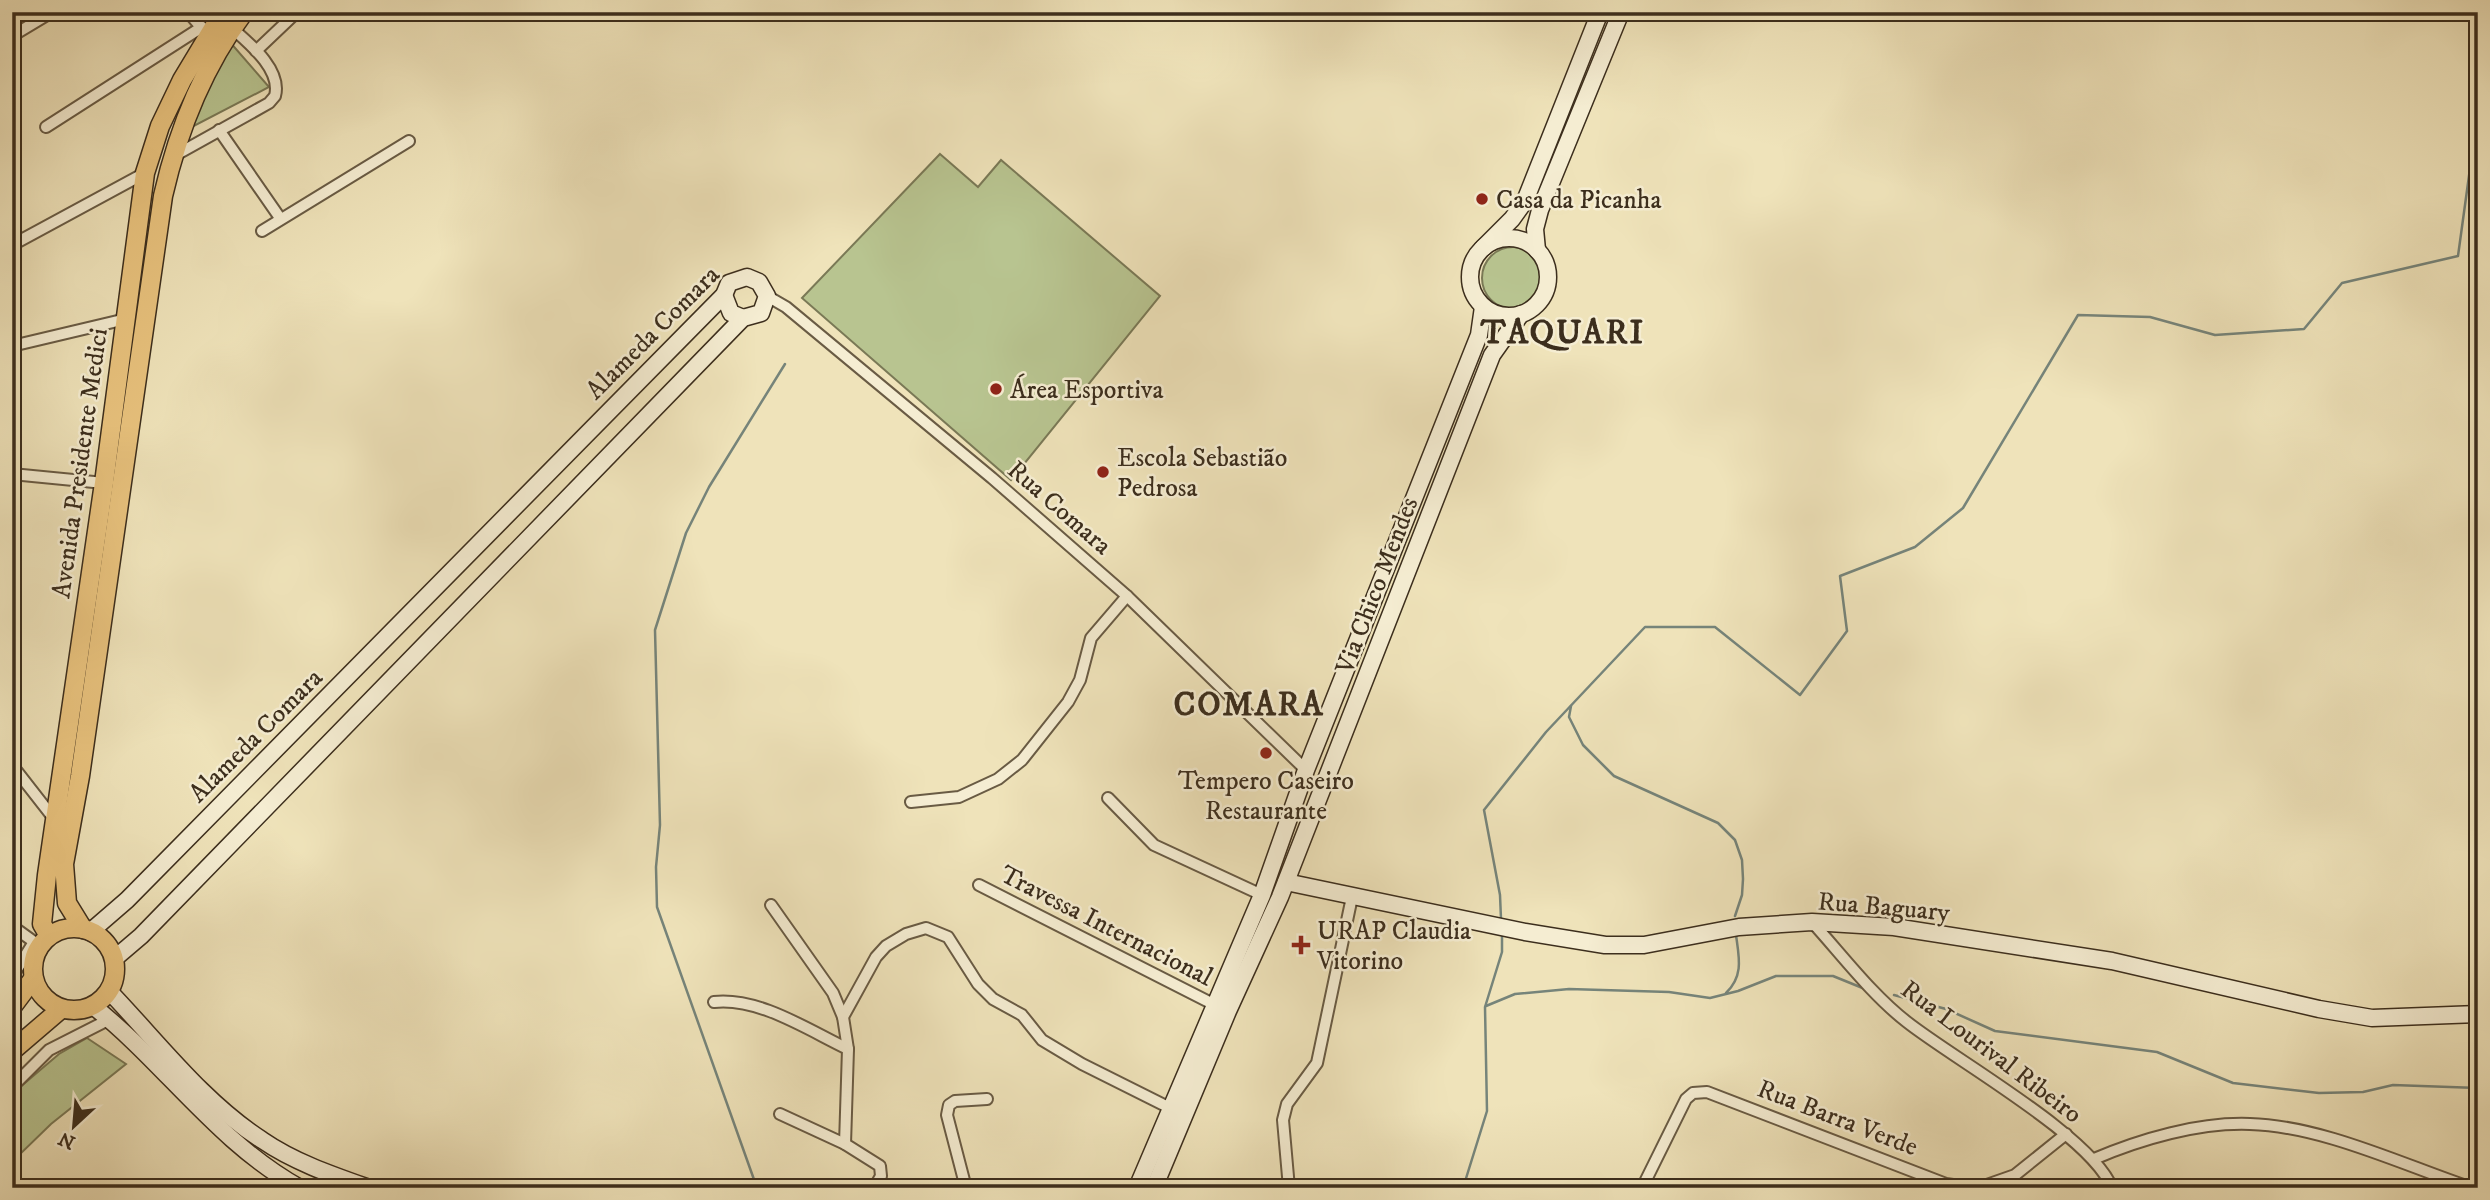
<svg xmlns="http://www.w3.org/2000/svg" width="2490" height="1200" viewBox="0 0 2490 1200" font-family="'IM FELL DW Pica',serif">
	<rect width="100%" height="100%" fill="#efe3ba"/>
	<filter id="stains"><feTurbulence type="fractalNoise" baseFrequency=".00286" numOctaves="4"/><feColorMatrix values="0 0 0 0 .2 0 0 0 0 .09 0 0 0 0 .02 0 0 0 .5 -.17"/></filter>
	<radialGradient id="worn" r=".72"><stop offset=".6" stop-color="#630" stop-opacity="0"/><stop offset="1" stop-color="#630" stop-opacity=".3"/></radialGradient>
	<g fill="#b8c490" stroke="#7a7956" stroke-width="2">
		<polygon points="229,41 269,87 188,129"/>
		<polygon points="940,154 978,187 1001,160 1160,296 1011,480 802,298"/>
		<circle cx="1513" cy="278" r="31"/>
		<polygon points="87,1038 126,1064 51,1124 12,1162 12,1094 59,1054"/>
	</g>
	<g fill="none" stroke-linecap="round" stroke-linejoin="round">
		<g stroke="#76847a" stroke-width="2.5">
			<polyline points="1571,706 1569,717 1583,745 1614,776 1718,823 1735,840 1742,860 1743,879 1742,895 1735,916"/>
			<polyline points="1501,919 1500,895 1484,810 1546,732 1645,627 1715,627 1800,695 1847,631 1840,576 1915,547 1963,508 2078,315 2150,317 2215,335 2304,329 2342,283 2458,256 2472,154 2478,152"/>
			<path d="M1726 993C1744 976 1739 957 1736 935"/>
			<polyline points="1894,995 1946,1009 1995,1031 2157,1052 2233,1083 2319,1093 2363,1092 2393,1085 2478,1088"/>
			<polyline points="1486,1006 1515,994 1569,989 1669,992 1710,998 1738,991 1776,976 1833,976 1865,989"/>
			<polyline points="757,1188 657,907 656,867 660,825 655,630 686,533 709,487 785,364"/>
			<polyline points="1463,1188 1487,1111 1485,1007 1502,952 1502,933"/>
		</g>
		<g stroke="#695b44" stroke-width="14">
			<g id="street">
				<polyline points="188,12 206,33"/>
				<polyline points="12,36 52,12"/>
				<polyline points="256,51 297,12"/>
				<polyline points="46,127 202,27"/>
				<polyline points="219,130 280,218"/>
				<path d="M174 156 269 103 275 96C282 70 250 44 232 28"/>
				<polyline points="262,231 409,141"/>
				<polyline points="12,245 145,173"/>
				<polyline points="767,296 786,307 992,478 1127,596 1306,770"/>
				<polyline points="12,346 126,319"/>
				<polyline points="12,474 104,483"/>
				<polyline points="12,765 55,820"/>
				<polyline points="1108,798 1154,845 1262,895"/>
				<polyline points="911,802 959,797 998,779 1022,760 1068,702 1080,680 1091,638 1127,596"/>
				<polyline points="979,885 1215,1005"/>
				<polyline points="771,905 833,993 843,1017"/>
				<path d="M1812 922C1842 955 1872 995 1907 1022 1955 1060 2092 1136 2112 1188"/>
				<polyline points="12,926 37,944"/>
				<polyline points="12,977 34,942"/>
				<path d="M714 1002C759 997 808 1030 848 1049"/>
				<polyline points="12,1087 49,1050 110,1019"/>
				<polyline points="780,1114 845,1144"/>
				<path d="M2094 1159C2141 1139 2199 1122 2250 1124 2323 1126 2403 1165 2472 1188"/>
				<polyline points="874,1188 881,1176 880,1166 845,1144 848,1049 843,1017 876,957 886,946 906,934 926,928 948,937 978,984 993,999 1022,1015 1042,1040 1082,1064 1170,1108"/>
				<polyline points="966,1188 947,1115 949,1105 955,1101 987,1099"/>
				<polyline points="1289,1188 1283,1120 1287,1104 1317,1063 1352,897"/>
				<polyline points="1642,1188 1686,1099 1693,1093 1707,1092 1946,1184 1974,1188"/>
				<polyline points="1978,1188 2015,1175 2066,1134"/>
			</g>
		</g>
		<g stroke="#3c2e1d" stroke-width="19">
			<g id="secondary">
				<circle cx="1509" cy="277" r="39"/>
				<polyline points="1483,248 1512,219 1525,201 1600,12"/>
				<polyline points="1537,250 1535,229 1540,210 1621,12"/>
				<polyline points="724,295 731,313 743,318"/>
				<polyline points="1286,882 1525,932 1605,945 1644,945 1739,927 1812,922 1894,927 2112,961 2319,1009 2372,1018 2478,1014"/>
				<polyline points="90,932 127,900 724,295 729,283 747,277 759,282 767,296 761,313 743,318 141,936 114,959"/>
				<path d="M109 991C157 1041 203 1102 262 1140 294 1162 332 1175 369 1188"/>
				<path d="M93 1006C165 1063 218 1143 300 1188"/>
				<polyline points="1137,1188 1262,895 1306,770 1479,335 1483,307"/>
				<polyline points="1154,1188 1228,1011 1280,897 1492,355 1521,314"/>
			</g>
		</g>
		<g stroke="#3c2e1d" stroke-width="21">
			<g id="primary">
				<circle cx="74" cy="969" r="41"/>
				<path d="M83 929 67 903 64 864 80 776 163 196C178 130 203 67 244 12"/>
				<polyline points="49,936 42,924 47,875 104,483 145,173 160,126 182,80 223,12"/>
				<polyline points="12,1007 33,979"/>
				<polyline points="12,1051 61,1009"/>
			</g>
		</g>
		<use href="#street" stroke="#f5edd2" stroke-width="10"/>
		<use href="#secondary" stroke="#f5edd2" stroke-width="16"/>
		<use href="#primary" stroke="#e8c27d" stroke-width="18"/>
	</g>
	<g fill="#8f2418" stroke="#f5edd2" stroke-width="2.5">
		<circle cx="1482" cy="199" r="7"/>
		<circle cx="996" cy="389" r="7"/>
		<circle cx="1103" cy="472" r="7"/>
		<circle cx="1266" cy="753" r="7"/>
		<path d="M1297.5 934.5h7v7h7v7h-7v7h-7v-7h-7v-7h7z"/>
	</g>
	<g text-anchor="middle" stroke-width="5" stroke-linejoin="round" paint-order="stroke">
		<g font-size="26" fill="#3c2e1d" stroke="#f5edd2" text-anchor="start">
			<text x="1496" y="208">Casa da Picanha</text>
			<text x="1010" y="398">Área Esportiva</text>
			<text x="1117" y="466">Escola Sebastião<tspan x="1117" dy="30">Pedrosa</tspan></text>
			<text x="1266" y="789" text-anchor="middle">Tempero Caseiro<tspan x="1266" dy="30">Restaurante</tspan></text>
			<text x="1317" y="939">URAP Claudia<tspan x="1317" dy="30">Vitorino</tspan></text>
		</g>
		<g font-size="26" fill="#3c2e1d" stroke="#f5edd2">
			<text transform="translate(652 332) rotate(-45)" y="9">Alameda Comara</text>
			<text transform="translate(79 463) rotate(-82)" y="9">Avenida Presidente Medici</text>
			<text transform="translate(1060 507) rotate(41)" y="9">Rua Comara</text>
			<text transform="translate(1376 585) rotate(-69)" y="9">Via Chico Mendes</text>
			<text transform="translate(255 735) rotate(-45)" y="9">Alameda Comara</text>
			<text transform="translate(1884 906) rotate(5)" y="9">Rua Baguary</text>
			<text transform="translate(1107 925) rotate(27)" y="9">Travessa Internacional</text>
			<text transform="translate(1992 1051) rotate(37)" y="9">Rua Lourival Ribeiro</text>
			<text transform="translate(1838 1117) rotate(21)" y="9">Rua Barra Verde</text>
		</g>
		<g font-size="33" font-weight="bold" letter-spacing="2" fill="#3c2e1d" stroke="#f5edd2">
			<text x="1563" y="343">TAQUARI</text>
			<text x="1249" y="715">COMARA</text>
		</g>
	</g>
	<rect width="2490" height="1200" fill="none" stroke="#efe3ba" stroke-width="42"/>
	<rect x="14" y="14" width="2462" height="1172" fill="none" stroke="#3c2e1d" stroke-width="3.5"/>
	<rect x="21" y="21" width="2448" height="1158" fill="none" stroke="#3c2e1d" stroke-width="2"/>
	<g transform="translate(74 1126) rotate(206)" stroke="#f5edd2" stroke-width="5" paint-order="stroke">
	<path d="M0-5L12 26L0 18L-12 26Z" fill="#3c2e1d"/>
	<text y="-10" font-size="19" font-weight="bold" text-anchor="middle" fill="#3c2e1d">N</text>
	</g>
	<rect width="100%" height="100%" filter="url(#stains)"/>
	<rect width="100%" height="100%" fill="url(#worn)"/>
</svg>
